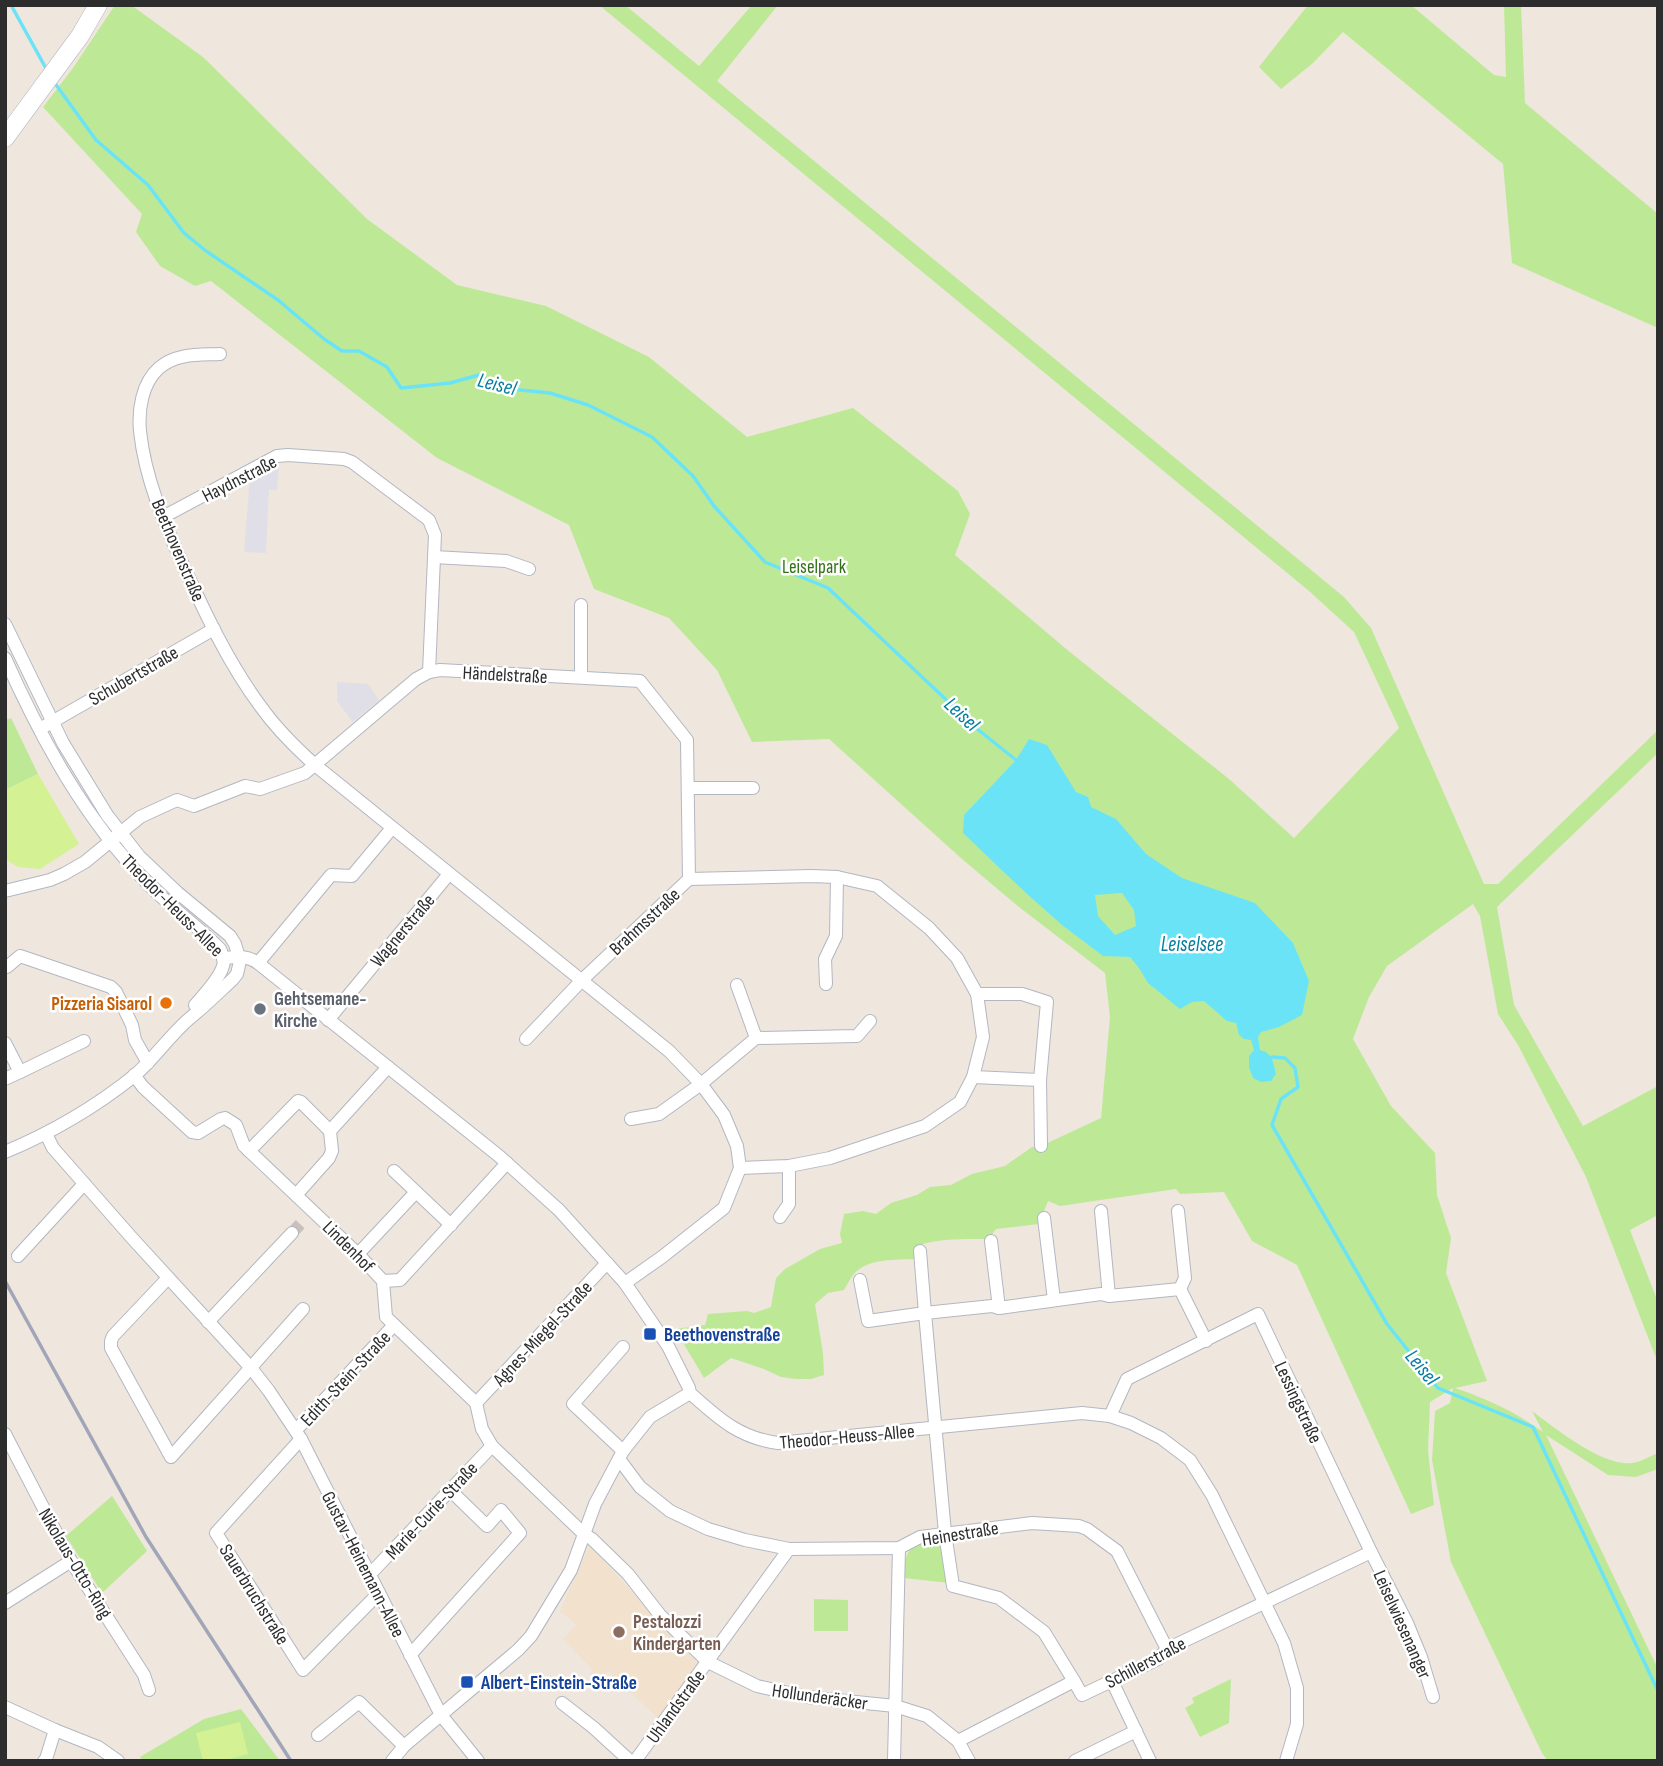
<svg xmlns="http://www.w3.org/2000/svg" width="1663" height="1766" viewBox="0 0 1663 1766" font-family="'Sofia Sans Condensed',sans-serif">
	<rect width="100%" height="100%" fill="#efe6de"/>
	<g fill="#e0dfe7">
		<polygon points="266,467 279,467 277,490 269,490 266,553 244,552 250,478"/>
		<polygon points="337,682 368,684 379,700 353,722 337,701"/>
	</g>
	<polygon fill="#f1e1cd" points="589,1545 701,1667 658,1718 608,1671 598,1681 590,1674 593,1670 563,1639 576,1625 567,1616 560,1612"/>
	<g fill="#bde997">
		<path d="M115 5H131L203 57 367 219 457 285 546 306 649 357 747 437 853 408 958 491 970 514 955 555 1071 653 1229 779 1294 838 1399 728 1354 632 1309 591 599 5H625L699 66 752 5H778L717 81 1344 597 1371 628 1484 884H1498L1658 730V753L1497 907 1514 1005 1583 1126 1658 1086V1215L1630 1230 1658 1302V1363L1586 1177 1518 1045 1498 1014 1480 916 1473 904 1387 966 1369 997 1353 1039 1391 1106 1435 1153 1437 1195 1451 1238 1446 1273 1487 1381 1455 1388C1487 1399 1516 1412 1543 1432L1532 1411C1555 1428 1603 1467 1632 1463 1641 1462 1650 1456 1658 1453V1469L1636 1477 1608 1475 1546 1435 1658 1669V1761H1548L1542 1753 1451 1562 1432 1460 1435 1411 1450 1403 1453 1388 1430 1402 1428 1451 1434 1505 1411 1514 1297 1265 1252 1241 1224 1192 1180 1194 1176 1189 1060 1206 1048 1201 1039 1224 996 1229 989 1239C966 1239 945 1238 923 1244L915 1259C895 1260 867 1258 853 1275 850 1279 847 1285 844 1290L828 1293 815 1304 823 1353 824 1375 811 1379H796L781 1377 764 1369 731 1358 704 1378 675 1329 705 1325 708 1314 747 1311 754 1313 771 1307 776 1278 785 1269 820 1249 842 1243 840 1234 844 1214 863 1211 876 1214 891 1203 917 1195 930 1187 951 1185 972 1174 1005 1166 1032 1147 1041 1146 1101 1118 1110 1017 1105 973 1019 907 962 859 829 739 752 742 717 670 669 618 594 589 569 525 437 458 211 281 195 286 160 266 136 232 142 214 43 107 73 68Z"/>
		<polygon points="1308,5 1411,5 1494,75 1506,77 1504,5 1521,5 1525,103 1658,214 1658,328 1512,263 1503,164 1343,32 1313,63 1281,89 1259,67"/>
		<polygon points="11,718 38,774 5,790 5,720"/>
		<polygon points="112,1496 147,1551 102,1593 66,1536"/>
		<path d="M925 1539 941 1540 949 1583 904 1578C905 1557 905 1549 925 1539Z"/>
		<polygon points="814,1599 848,1600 848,1631 814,1631"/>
		<polygon points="1231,1679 1229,1723 1200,1737 1185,1708 1194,1703 1192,1698"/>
		<polygon points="241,1709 280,1761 143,1761 140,1757 204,1719"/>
	</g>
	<g fill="#d4f193">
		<polygon points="38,774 79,844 40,869 18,867 5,859 5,790"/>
		<polygon points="240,1722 248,1754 222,1761 203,1761 196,1733"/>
	</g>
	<path fill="#6be3f7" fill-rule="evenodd" d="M1029 739 1047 745 1076 792 1088 797 1091 807 1116 819 1146 854 1182 878 1255 903 1293 943 1309 981 1302 1015 1279 1027 1261 1032 1258 1037 1260 1050C1273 1053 1273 1063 1276 1074L1271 1081 1261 1082 1253 1078 1249 1067V1056L1254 1050 1251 1040 1244 1039 1239 1035 1236 1023 1227 1021 1204 1001 1192 1002 1180 1009 1148 983 1139 968 1130 957 1103 956 1062 925 1026 893 963 833 964 815 1016 760ZM1122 893 1134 910 1136 926 1115 935 1098 916 1095 895Z"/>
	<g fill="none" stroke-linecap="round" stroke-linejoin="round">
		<g stroke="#6be3f7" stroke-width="3.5">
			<polyline points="11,5 48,72"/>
			<polyline points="54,82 96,140 148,185 184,233 206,251 278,300 324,339 342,351 359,351 387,367 401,388 450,383 479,375 501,388 550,393 588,405 652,437 693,476 714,506 765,562 828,588 976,728 1016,760"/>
			<polyline points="1272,1057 1285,1058 1295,1068 1298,1087 1281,1099 1272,1125 1387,1324 1438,1388 1533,1427 1658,1691"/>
		</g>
		<polyline stroke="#c8c1bb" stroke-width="12" stroke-dasharray="12 6" stroke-linecap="butt" points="292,1233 304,1220"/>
		<g stroke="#b2b7c1" stroke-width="14">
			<g id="street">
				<path d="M220 354C199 355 176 353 159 368 142 383 138 410 140 431 145 479 165 525 184 567 206 615 229 664 261 707 276 728 296 748 315 765L669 1051 701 1084 724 1115 737 1146 740 1168 724 1208 662 1257 625 1283"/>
				<polyline points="163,517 277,456 288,455 344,459 352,462 429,520 435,535 429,672"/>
				<polyline points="434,557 506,561 529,569"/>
				<path d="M5 624 63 743 107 815 139 856 178 893 230 936 235 944 240 961 237 974 233 979C219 992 205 1006 190 1018 169 1036 154 1059 134 1076 94 1108 53 1132 5 1152"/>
				<path d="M5 658C42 741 85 819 148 884 170 907 198 926 220 949 222 954 225 960 223 966 220 978 203 996 195 1005"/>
				<polyline points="581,677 581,605"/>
				<polyline points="45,726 214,629"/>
				<polyline points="688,788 753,788"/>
				<polyline points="5,891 50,880 64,874 85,862 140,817 177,800 194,806 245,786 260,789 305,773 416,679 429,672 440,670 640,681 687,740 689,879"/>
				<path d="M223 958C236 957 247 955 258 963L499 1156 559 1210 625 1283 668 1346 689 1388 690 1393C718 1418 739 1438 778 1443L1082 1413 1110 1416 1131 1423 1161 1438 1190 1460 1212 1495 1284 1643 1297 1688V1724L1286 1761"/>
				<polyline points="258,963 331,875 352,876 392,828"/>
				<polyline points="5,965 7,967 20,956 111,987 116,992 132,1025 135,1040 148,1063"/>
				<polyline points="826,984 825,959 836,936 837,877"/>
				<polyline points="737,985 756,1038"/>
				<polyline points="328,1020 449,874"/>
				<polyline points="526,1039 583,979 689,879 811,876 837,877 877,886 929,928 957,958 977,994 983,1037 973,1077 960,1102 925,1126 830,1158 789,1166 740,1168"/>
				<polyline points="5,1043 20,1072 84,1041"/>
				<polyline points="134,1075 143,1087 192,1132 198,1133 221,1119 225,1118 236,1125 244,1146 358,1254 383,1281 386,1317 476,1403 482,1429 492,1446 584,1534 592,1539 628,1574 660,1615 708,1662 757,1686 807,1697 895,1706 927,1716 958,1741 969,1761"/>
				<polyline points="973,1077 1040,1080 1047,1002 1022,994 977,994"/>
				<polyline points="5,1079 20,1072"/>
				<polyline points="1040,1080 1041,1146"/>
				<polyline points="631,1119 659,1114 701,1084 756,1038 857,1036 870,1021"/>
				<polyline points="46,1134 53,1148 132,1238 251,1368 269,1391 301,1439 441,1715 478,1761"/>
				<polyline points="249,1151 298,1101 301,1102 330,1131"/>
				<polyline points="394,1171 451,1225"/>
				<polyline points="296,1195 329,1158 332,1151 330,1131 388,1067"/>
				<polyline points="1101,1211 1109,1296"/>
				<polyline points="1178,1211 1185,1278 1180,1289"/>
				<polyline points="780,1217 789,1204 789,1166"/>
				<polyline points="1044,1218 1054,1300"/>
				<polyline points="991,1241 999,1308"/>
				<polyline points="358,1254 416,1192"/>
				<polyline points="18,1256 84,1184"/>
				<polyline points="168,1278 113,1336 111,1341 111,1348 171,1457 303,1309"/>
				<polyline points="860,1280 868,1321 925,1313 920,1251"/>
				<polyline points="383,1281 400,1280 507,1163"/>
				<polyline points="208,1322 292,1233"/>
				<polyline points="476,1403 607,1263"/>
				<polyline points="296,1430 394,1325"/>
				<polyline points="5,1434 71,1561 144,1675 149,1690"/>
				<polyline points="301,1439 216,1533 303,1670 379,1593"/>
				<polyline points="623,1451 573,1404 623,1347"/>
				<polyline points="619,1459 640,1487 670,1511 708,1529 745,1540 789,1549 899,1548 920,1537 1032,1523 1079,1526 1087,1529 1117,1551 1167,1649"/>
				<polyline points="1371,1552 1407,1623 1421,1657 1433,1697"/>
				<polyline points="369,1573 374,1570 492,1446"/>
				<polyline points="5,1603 71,1561"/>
				<polyline points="410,1655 520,1533 501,1510 487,1526 450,1490"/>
				<polyline points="1074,1681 1044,1632 999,1598 953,1586 945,1533 925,1313 992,1306 999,1308 1101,1294 1109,1296 1180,1289 1206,1341"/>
				<polyline points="1112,1681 1150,1761"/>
				<polyline points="562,1703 594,1728 630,1761"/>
				<polyline points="5,1707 55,1730 98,1747 118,1761"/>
				<polyline points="318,1735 359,1702 404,1746"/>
				<polyline points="958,1741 1074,1681 1082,1695 1158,1659 1167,1649 1371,1552 1258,1314 1127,1379 1110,1416"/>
				<polyline points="44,1761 46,1759 55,1730"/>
				<polyline points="392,1761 404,1746 518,1650 531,1636 571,1570 595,1504 623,1451 650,1417 690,1393"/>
				<polyline points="635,1761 789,1549"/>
				<polyline points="894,1761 899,1548"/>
				<polyline points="1075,1761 1136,1731"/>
			</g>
		</g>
		<g stroke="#b2b7c1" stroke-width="19">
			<polyline id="secondary" points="5,138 80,36 98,5"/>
		</g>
		<use href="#street" stroke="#fff" stroke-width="12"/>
		<use href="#secondary" stroke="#fff" stroke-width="18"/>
		<polyline stroke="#a0a6b8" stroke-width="3.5" points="5,1281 146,1537 291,1761"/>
	</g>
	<circle fill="#e8710a" stroke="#fff" stroke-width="2.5" cx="166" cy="1003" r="7"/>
	<circle fill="#6b7280" stroke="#fff" stroke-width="2.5" cx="260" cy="1009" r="7"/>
	<g fill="#1a4fb4" stroke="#fff" stroke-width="2.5">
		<rect x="643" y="1327" width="14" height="14" rx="3.5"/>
		<rect x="460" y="1675" width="14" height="14" rx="3.5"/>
	</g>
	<circle fill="#8d6e63" stroke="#fff" stroke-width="2.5" cx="619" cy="1632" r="7"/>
	<g text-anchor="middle" stroke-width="5" stroke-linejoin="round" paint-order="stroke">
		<g font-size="19" fill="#2d2d2d" stroke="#fff">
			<text transform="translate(239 478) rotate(-27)" y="7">Haydnstraße</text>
			<text transform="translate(179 550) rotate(67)" y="7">Beethovenstraße</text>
			<text transform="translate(505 674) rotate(3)" y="7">Händelstraße</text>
			<text transform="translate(133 675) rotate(-30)" y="7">Schubertstraße</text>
			<text transform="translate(173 905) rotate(45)" y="7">Theodor-Heuss-Allee</text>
			<text transform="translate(644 921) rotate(-43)" y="7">Brahmsstraße</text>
			<text transform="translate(402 930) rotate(-50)" y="7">Wagnerstraße</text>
			<text transform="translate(349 1246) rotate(45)" y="7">Lindenhof</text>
			<text transform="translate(542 1333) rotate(-47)" y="7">Agnes-Miegel-Straße</text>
			<text transform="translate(345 1378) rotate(-47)" y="7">Edith-Stein-Straße</text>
			<text transform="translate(1299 1402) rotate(65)" y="7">Lessingstraße</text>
			<text transform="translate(847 1436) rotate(-5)" y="7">Theodor-Heuss-Allee</text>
			<text transform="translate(431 1510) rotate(-47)" y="7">Marie-Curie-Straße</text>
			<text transform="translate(960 1533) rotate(-9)" y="7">Heinestraße</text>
			<text transform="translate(76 1563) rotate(59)" y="7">Nikolaus-Otto-Ring</text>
			<text transform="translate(364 1564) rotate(63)" y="7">Gustav-Heinemann-Allee</text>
			<text transform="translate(255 1594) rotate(58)" y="7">Sauerbruchstraße</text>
			<text transform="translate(1403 1624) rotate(66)" y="7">Leiselwiesenanger</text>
			<text transform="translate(1145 1662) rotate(-28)" y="7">Schillerstraße</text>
			<text transform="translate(820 1696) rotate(8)" y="7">Hollunderäcker</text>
			<text transform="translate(675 1706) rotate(-54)" y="7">Uhlandstraße</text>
		</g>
		<g font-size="19" fill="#337116" stroke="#fff">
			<text x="814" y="573">Leiselpark</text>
		</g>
		<g font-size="19" font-weight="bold" fill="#5b616d" stroke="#fff" text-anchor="start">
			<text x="274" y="1005">Gehtsemane-<tspan x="274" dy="22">Kirche</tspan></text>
		</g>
		<g font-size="19" font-weight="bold" fill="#c56008" stroke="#fff" text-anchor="end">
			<text x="152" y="1010">Pizzeria Sisarol</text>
		</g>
		<g font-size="19" font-weight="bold" fill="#164399" stroke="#fff" text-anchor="start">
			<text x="664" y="1341">Beethovenstraße</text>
			<text x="481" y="1689">Albert-Einstein-Straße</text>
		</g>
		<g font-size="19" font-weight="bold" fill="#785e54" stroke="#fff" text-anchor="start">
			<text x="633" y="1628">Pestalozzi<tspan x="633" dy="22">Kindergarten</tspan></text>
		</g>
		<g font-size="21" font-style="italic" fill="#057ea1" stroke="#fff">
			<text transform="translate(497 384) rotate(14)" y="7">Leisel</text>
			<text transform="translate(962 714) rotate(43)" y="7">Leisel</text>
			<text x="1192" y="951">Leiselsee</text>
			<text transform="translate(1422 1367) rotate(50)" y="7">Leisel</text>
		</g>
	</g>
	<rect width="1663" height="1766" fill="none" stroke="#2d2d2d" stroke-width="14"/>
</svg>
